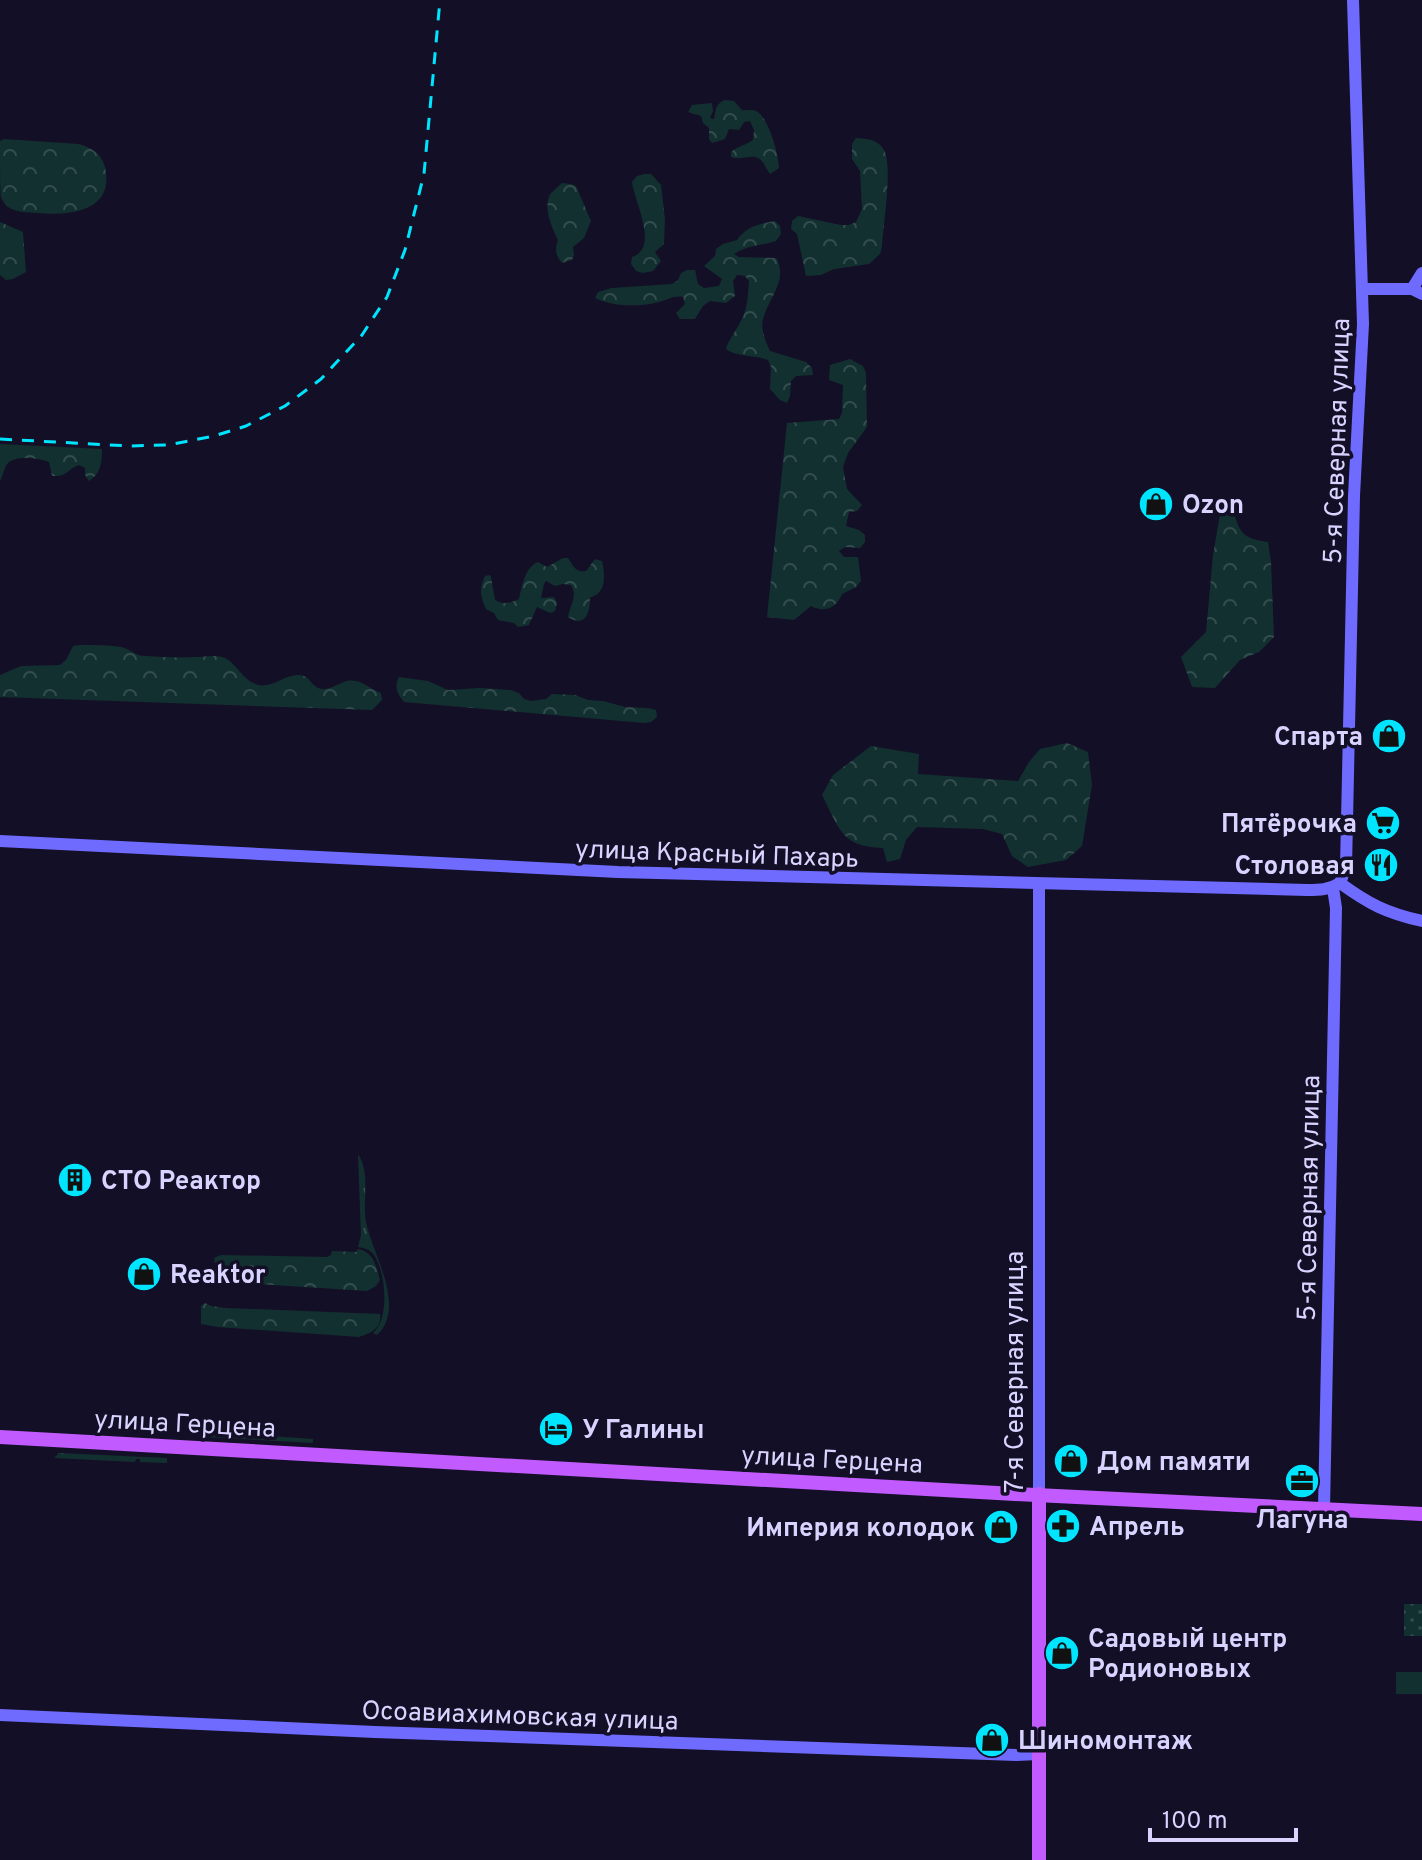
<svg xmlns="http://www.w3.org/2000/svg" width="1422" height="1860" viewBox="0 0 1422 1860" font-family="Overpass,sans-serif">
	<defs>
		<pattern id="grass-tufts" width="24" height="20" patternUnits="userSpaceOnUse" patternTransform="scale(2)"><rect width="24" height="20" fill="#12302f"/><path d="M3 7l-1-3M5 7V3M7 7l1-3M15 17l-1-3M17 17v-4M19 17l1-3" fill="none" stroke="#344d4e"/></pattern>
		<pattern id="forest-crowns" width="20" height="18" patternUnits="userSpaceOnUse" patternTransform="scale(2)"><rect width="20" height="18" fill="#12302f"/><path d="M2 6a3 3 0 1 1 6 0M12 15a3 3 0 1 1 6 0" fill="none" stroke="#344d4e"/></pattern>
		<pattern id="park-dots" width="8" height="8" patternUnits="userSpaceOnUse" patternTransform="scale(2)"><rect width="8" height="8" fill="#12302f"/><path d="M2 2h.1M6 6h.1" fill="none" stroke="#344d4e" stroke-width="1.8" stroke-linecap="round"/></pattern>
	</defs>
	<rect width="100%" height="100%" fill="#130f26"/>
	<g fill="url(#grass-tufts)">
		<path d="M358 1154C371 1174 362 1199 366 1222 372 1253 407 1307 377 1335L373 1333C390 1319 386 1272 374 1255 370 1249 364 1248 358 1247L361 1235Z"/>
		<polygon points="197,1431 313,1439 313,1443 204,1437 199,1435"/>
		<polygon points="59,1453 167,1458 167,1463 140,1462 140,1459 136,1459 135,1462 54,1458"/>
	</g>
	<g fill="url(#forest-crowns)">
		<path d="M725 100 734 101 742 110C746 111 751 109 756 111 768 116 779 155 779 168L770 174C766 169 763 160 758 158 750 154 742 161 731 157V152C738 146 746 145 753 140L754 130 750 121 744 122 739 130 729 129 725 139 712 143 709 139V128L703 123 701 116 688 112 692 105 712 103 713 111 710 118 714 119C716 110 715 104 725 100Z"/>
		<path d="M856 138C867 139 878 139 884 150 893 166 883 226 882 247L880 254 869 264 834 269 821 275 806 276 797 234 791 229 792 221 798 216 841 225H849L856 222 862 209 860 171 852 159V144Z"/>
		<path d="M4 139 78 144C91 147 101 153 105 167 115 211 71 216 38 213 28 212 17 213 8 207 6 206 2 200 1 197 0 187 0 155 0 141Z"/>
		<path d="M644 174H651L661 185 665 219 664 244 655 252 661 261 653 271 643 273 636 271 631 264 632 257C660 248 634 201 632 182L637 176Z"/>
		<path d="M562 183 571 184 576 186 591 221 584 238 573 247 574 255 572 260 562 263C555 255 555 250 558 240 552 228 542 206 551 193 552 192 561 184 562 183Z"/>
		<path d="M775 221 780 226 781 234 776 241C761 246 748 245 734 254L739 257 776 258C789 280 768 299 763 319 760 329 766 342 770 351L806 362 812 368 813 375 796 376 791 381 790 396 787 403 780 400 770 389 771 367 768 360C756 355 735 357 726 349 729 338 740 326 744 314 748 304 748 292 749 281L745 276 737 275 733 281 735 296 726 303 710 301 703 306 695 319H680L676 313 685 304 683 297C674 295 668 300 659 302 640 307 613 307 595 298L598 292 612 288 672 284 678 280 681 273 687 270H695L698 284 704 288 719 286 722 279 704 266 715 256 716 249 723 244 737 240C747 226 760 224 775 221Z"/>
		<polygon points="0,222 23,232 26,272 13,279 6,280 0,275"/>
		<path d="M850 359 863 366 866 373 867 427 848 453 843 467 847 489 862 505 857 511 849 512 846 526 859 530 865 535V542L860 548 845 547 839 551 844 557H858L861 581 856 587 842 594C837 608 824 613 811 606L794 620 767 617 787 423 839 419 842 413 843 385 829 380 830 365Z"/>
		<path d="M0 444 102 449C102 461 101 474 89 481L85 475V468L79 465C67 469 68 477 52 476L49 462C39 458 16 455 8 463 4 467 3 476 0 481Z"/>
		<path d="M1232 507C1240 532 1240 538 1268 542L1271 561 1274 637 1259 652 1240 660 1215 688 1192 687 1181 657 1206 632 1213 555 1221 508Z"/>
		<path d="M563 558H568C573 566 576 573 586 571L595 559 602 561C604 569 606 584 600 591 598 595 593 596 590 598 590 611 586 629 568 617 570 605 578 596 571 585L563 584 555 586 546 581 544 584 541 598 554 597 557 603 555 611 550 613 537 607 529 625 518 627 514 623 498 620 494 613 486 609C480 596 479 589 485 576L490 575 491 577 495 600C502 605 511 603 519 599 522 586 525 567 538 562L547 567Z"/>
		<path d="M80 645C93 645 108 645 121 647 130 649 136 656 145 656 162 657 178 658 195 657 205 657 215 654 225 658 237 664 243 681 258 685 274 688 285 674 299 675 309 675 310 684 318 688 329 692 338 683 347 681 361 678 369 689 381 693L382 700 372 710 0 697V675L21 666 60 665 66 660 73 646Z"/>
		<path d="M399 677 428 681 448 690 480 688 511 690 519 693 524 699 531 701 546 699 552 694 575 695 588 700 603 701 625 707 648 708 656 710 657 717 651 722 644 723 404 702C397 693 394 688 399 677Z"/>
		<path d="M1067 743 1088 752 1092 785 1082 846 1066 860 1028 867 1012 856 1002 834 983 829 917 827 906 840 900 859 887 862 883 848C841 847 839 828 822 795L833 775 871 746 919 754 918 774 1018 781 1029 762 1040 749Z"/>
		<path d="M358 1249C374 1252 376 1266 380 1280L376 1286 367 1291 212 1281 217 1274 214 1258 221 1255 327 1257 331 1255 332 1251 356 1252Z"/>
		<path d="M205 1303 211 1306 225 1308 380 1314C382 1328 371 1333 359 1337L218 1327 201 1324V1306Z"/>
	</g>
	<rect fill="url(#park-dots)" x="1404" y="1604" width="18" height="32"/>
	<rect fill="#12302f" x="1396" y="1672" width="26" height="22"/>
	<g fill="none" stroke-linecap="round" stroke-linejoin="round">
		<g stroke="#6f6bff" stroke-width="12">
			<polyline points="1363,289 1412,289 1422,294"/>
			<polyline points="1412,289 1422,273"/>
			<path d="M0 841 618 872 1307 890C1319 890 1329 890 1340 883"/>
			<polyline points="1340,883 1346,867 1354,496 1363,324 1353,0"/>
			<path d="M1340 883C1369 904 1386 913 1422 921"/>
			<polyline points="1039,884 1039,1494"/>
			<polyline points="1324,1509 1336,908 1333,888"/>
			<polyline points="0,1715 375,1732 1016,1755 1039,1754"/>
		</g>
		<g stroke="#c25bff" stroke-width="14">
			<polyline points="0,1437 1015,1494 1422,1514"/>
			<polyline points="1039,1494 1039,1860"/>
		</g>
		<polyline stroke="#00e5ff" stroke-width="3" stroke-dasharray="12 10" stroke-linecap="butt" points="0,439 129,446 168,445 214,436 246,426 285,406 321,379 362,335 387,297 405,250 424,174 440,0"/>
	</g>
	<defs>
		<g id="shop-disc" transform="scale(1.8)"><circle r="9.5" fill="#00e5ff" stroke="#130f26"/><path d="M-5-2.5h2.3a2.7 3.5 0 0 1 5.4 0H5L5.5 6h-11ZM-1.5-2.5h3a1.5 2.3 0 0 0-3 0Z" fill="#111"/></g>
		<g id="supermarket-disc" transform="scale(1.8)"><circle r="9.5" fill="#00e5ff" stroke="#130f26"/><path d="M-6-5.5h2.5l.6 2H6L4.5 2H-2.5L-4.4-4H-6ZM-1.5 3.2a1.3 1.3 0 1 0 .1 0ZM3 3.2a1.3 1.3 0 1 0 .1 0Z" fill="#111"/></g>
		<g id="restaurant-disc" transform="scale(1.8)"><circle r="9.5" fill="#00e5ff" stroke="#130f26"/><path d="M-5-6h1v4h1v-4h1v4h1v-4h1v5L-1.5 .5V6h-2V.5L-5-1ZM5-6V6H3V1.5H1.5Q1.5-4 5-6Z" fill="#111"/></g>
		<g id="building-disc" transform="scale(1.8)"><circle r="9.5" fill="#00e5ff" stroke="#130f26"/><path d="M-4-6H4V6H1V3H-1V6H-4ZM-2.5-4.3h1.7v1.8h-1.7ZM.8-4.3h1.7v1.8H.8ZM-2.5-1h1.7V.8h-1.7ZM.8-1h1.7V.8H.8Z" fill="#111"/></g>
		<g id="hotel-disc" transform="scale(1.8)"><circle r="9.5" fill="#00e5ff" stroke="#130f26"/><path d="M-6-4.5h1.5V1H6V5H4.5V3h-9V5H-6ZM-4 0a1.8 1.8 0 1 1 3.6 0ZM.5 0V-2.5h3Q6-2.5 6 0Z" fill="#111"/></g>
		<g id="office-disc" transform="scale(1.8)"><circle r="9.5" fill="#00e5ff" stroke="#130f26"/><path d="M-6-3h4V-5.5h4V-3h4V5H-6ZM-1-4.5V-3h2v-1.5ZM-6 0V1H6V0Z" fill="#111"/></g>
		<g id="pharmacy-disc" transform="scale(1.8)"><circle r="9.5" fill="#00e5ff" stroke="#130f26"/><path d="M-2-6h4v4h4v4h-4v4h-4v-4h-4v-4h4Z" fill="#111"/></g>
	</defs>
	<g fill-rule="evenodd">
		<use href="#shop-disc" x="1156" y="504"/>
		<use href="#shop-disc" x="1389" y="736"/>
		<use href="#supermarket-disc" x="1383" y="823"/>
		<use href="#restaurant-disc" x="1381" y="865"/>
		<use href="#building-disc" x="75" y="1180"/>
		<use href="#shop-disc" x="144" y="1274"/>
		<use href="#hotel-disc" x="556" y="1429"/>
		<use href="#shop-disc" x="1071" y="1461"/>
		<use href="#office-disc" x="1302" y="1481"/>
		<use href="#pharmacy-disc" x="1063" y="1526"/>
		<use href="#shop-disc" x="1001" y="1527"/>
		<use href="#shop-disc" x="1062" y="1653"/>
		<use href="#shop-disc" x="992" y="1740"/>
	</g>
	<g text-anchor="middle" stroke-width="7" stroke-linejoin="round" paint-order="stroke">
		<g font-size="26" fill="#d9d4ff" stroke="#130f26">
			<text transform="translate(1336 441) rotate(-88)" y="9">5-я Северная улица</text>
			<text transform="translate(717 853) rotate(2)" y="9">улица Красный Пахарь</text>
			<text transform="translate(1308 1198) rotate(-89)" y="9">5-я Северная улица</text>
			<text transform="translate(1014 1372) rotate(-90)" y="9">7-я Северная улица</text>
			<text transform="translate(185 1423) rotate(3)" y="9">улица Герцена</text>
			<text transform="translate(832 1459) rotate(3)" y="9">улица Герцена</text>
			<text transform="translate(520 1715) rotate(2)" y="9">Осоавиахимовская улица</text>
		</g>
		<g font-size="26" font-weight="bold" fill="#d9d4ff" stroke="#130f26" text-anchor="start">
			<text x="1182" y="513">Ozon</text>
			<text x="1363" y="745" text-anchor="end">Спарта</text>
			<text x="1357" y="832" text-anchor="end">Пятёрочка</text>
			<text x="1355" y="874" text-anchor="end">Столовая</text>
			<text x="101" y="1189">СТО Реактор</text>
			<text x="170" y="1283">Reaktor</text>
			<text x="582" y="1438">У Галины</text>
			<text x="1097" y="1470">Дом памяти</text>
			<text x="1302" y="1528" text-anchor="middle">Лагуна</text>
			<text x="1089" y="1535">Апрель</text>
			<text x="975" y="1536" text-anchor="end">Империя колодок</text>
			<text x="1088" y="1647">Садовый центр<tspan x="1088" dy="30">Родионовых</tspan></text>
			<text x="1018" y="1749">Шиномонтаж</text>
		</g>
	</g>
	<path d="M1150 1828v12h146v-12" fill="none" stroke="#d9d4ff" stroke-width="4"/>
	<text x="1162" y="1828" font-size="24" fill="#d9d4ff" stroke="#130f26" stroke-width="6" paint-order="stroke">100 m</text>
</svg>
